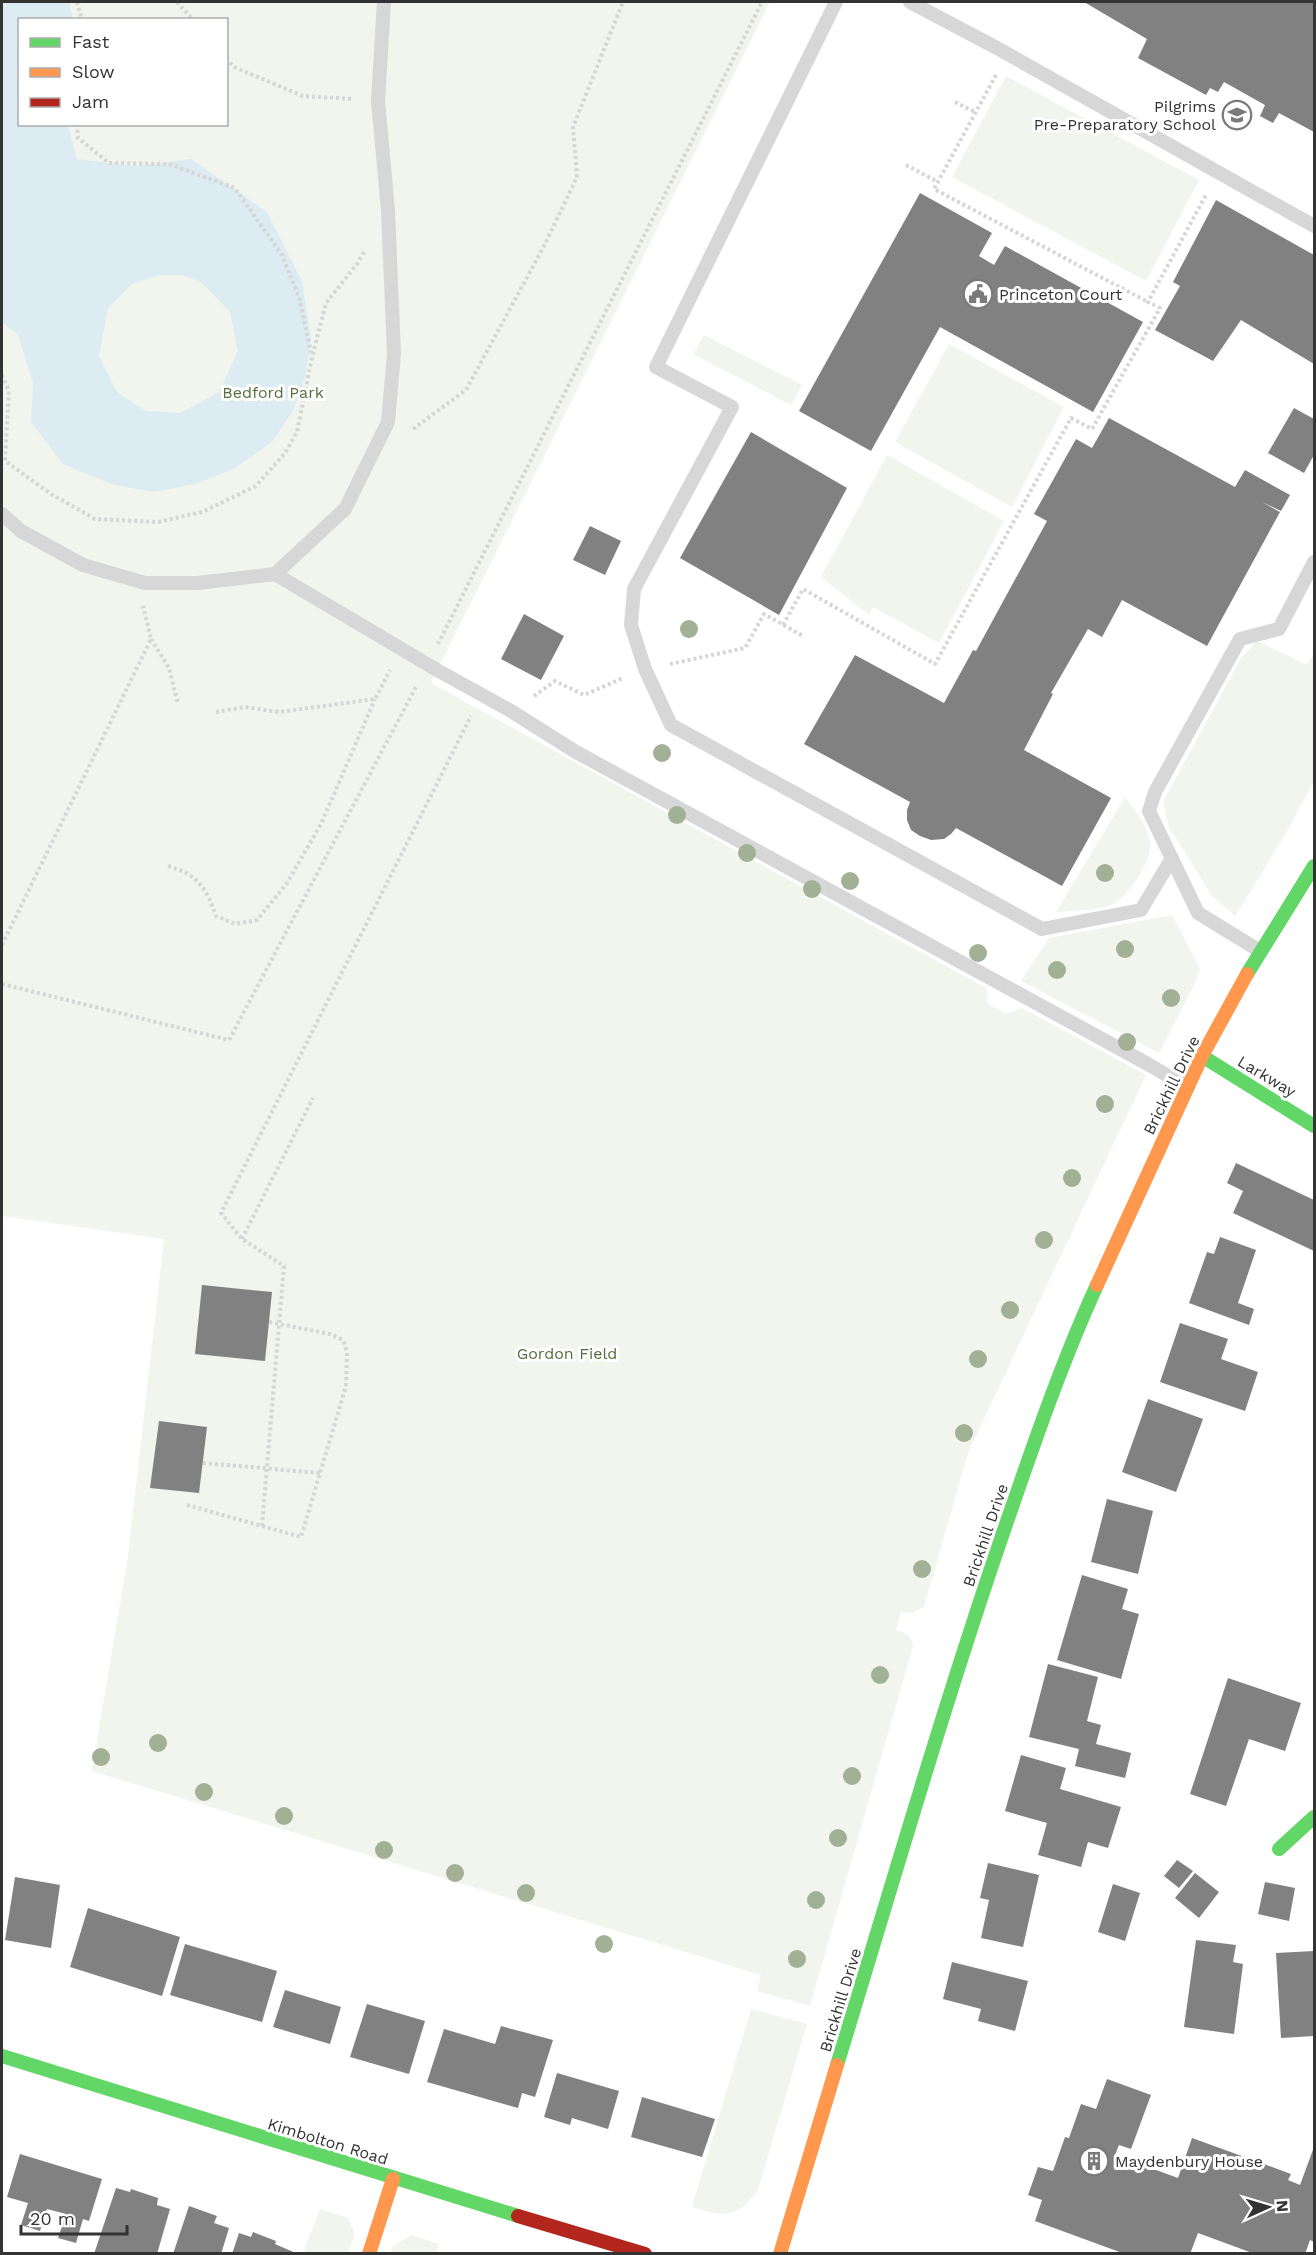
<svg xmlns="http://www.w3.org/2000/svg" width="1316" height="2255" viewBox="0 0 1316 2255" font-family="'Work Sans',sans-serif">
	<rect width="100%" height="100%" fill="#fff"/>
	<g fill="#f1f5ed" fill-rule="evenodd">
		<path d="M2 2H770L431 683 986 988 988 1004 1006 1014 1022 1008 1146 1075 968 1453 924 1607 912 1613 901 1612 896 1630C906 1633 911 1635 913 1646L810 2006 757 1991 761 1975 92 1771 128 1556 164 1239 2 1216ZM20 20H226V124H20Z"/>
		<polygon points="1006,76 1199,180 1146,281 952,177"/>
		<polygon points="704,335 802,385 791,405 693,354"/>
		<polygon points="949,344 1064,407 1012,507 895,442"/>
		<polygon points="887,455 1004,521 939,643 873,607 869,615 821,577"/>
		<polygon points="1257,641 1307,665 1314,653 1314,781 1285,835 1235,916 1212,896 1169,827 1163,802 1241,658"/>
		<path d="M1125 797C1136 811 1146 824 1150 841 1154 859 1127 899 1111 905 1099 910 1070 911 1056 912Z"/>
		<polygon points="1172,915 1200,969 1197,979 1159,1053 1021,981 1049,938"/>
		<path d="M751 2009 807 2024 758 2190C737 2219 723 2217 692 2207Z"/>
		<polygon points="320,2209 348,2218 355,2234 348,2253 303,2253"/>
		<polygon points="412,2235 439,2244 436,2253 390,2253 393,2246"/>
	</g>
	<path fill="#ddebf3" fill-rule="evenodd" d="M2 2H69L73 19 20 20V124L68 125 77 159 136 166 191 159 267 212 302 281 311 338 305 378 293 411 272 442 234 469 195 484 154 492 114 485 63 464 31 422 33 383 18 335 2 322ZM159 275H183L202 283 230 312 238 351 219 392 180 413 146 411 117 392 99 356 108 308 132 284Z"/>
	<g fill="#818181">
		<polygon points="1084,2 1314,2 1314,132 1279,113 1273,123 1260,116 1265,105 1224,82 1218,92 1210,88 1206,95 1138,58 1147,39"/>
		<polygon points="920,193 992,233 979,256 994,265 1005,246 1143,322 1093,412 940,327 871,451 799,411"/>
		<polygon points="1216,200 1314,255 1314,364 1241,320 1213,361 1155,330 1180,286 1173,282"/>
		<polygon points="1294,408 1314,419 1314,455 1304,473 1268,453"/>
		<polygon points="1109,418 1235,487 1245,470 1290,495 1281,511 1262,502 1280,512 1207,646 1122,600 1102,637 1088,629 1051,693 1053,694 1024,750 1111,798 1062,886 956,828 951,834 944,839 931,840 920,836 911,830 907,820 907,810 910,802 804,744 855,655 944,703 973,650 976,651 1047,521 1034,514 1076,439 1092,448"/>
		<polygon points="751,432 847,488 779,615 680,558"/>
		<polygon points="590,526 621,541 605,575 573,560"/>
		<polygon points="524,614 564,636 541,680 501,659"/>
		<polygon points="1236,1163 1314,1200 1314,1251 1233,1213 1243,1191 1227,1183"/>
		<polygon points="1220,1237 1256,1250 1238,1303 1254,1309 1249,1325 1189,1303 1207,1252 1214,1254"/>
		<polygon points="202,1285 272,1292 265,1361 195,1354"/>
		<polygon points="1180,1323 1228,1339 1221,1359 1258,1372 1245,1411 1160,1382"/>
		<polygon points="1148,1399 1203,1419 1176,1492 1122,1472"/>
		<polygon points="159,1421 207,1427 199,1493 150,1488"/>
		<polygon points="1107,1499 1153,1511 1138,1574 1091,1562"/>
		<polygon points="1082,1575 1128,1589 1122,1609 1139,1614 1121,1679 1057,1660"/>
		<polygon points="1048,1664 1098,1677 1087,1721 1101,1725 1096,1744 1131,1753 1125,1778 1075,1766 1079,1749 1029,1737"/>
		<polygon points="1228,1678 1301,1703 1285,1751 1249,1739 1226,1806 1190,1794"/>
		<polygon points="1021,1755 1066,1768 1060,1789 1121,1807 1108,1848 1088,1842 1081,1867 1038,1855 1047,1823 1005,1811"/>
		<polygon points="1177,1860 1193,1871 1179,1888 1164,1876"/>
		<polygon points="988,1863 1039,1875 1023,1947 981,1938 989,1900 980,1898"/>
		<polygon points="1195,1873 1219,1892 1199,1918 1175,1898"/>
		<polygon points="15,1877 60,1885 51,1948 5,1940"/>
		<polygon points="1265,1882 1295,1888 1289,1921 1258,1914"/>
		<polygon points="1113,1884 1140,1893 1125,1941 1098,1932"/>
		<polygon points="88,1908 180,1937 162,1996 70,1967"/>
		<polygon points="1196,1940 1236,1945 1233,1962 1243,1964 1234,2034 1184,2027"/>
		<polygon points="185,1944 277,1971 262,2022 170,1995"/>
		<polygon points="1314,1951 1314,2036 1281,2038 1276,1953"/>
		<polygon points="952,1962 1028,1981 1015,2031 978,2021 981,2009 943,1999"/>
		<polygon points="285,1990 341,2007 330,2044 273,2027"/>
		<polygon points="367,2004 425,2021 409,2074 350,2057"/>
		<polygon points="501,2026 553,2040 535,2097 522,2093 518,2108 427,2082 444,2029 495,2044"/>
		<polygon points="557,2073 619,2091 608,2129 572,2118 570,2125 544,2117"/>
		<polygon points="1107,2079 1151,2095 1131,2149 1119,2145 1115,2155 1178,2178 1192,2138 1291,2174 1288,2180 1300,2185 1314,2147 1314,2242 1310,2240 1305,2254 1255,2254 1198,2233 1190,2254 1125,2254 1035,2221 1042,2200 1028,2195 1038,2167 1053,2171 1065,2137 1069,2138 1081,2104 1096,2109"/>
		<polygon points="642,2097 715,2119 702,2157 631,2137"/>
		<polygon points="20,2154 102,2179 89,2221 83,2219 76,2243 58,2238 66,2214 47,2209 40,2231 21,2225 28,2203 7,2197"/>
		<polygon points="116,2188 130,2192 131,2189 158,2198 157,2205 170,2209 157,2254 94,2254"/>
		<polygon points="189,2206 217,2216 214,2223 229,2228 221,2254 173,2254"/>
		<polygon points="253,2232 276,2241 275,2244 298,2254 232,2254 239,2233 251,2237"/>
	</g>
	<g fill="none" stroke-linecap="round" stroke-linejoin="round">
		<g stroke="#d6d6d6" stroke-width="4" stroke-dasharray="3 3" stroke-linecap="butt">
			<polyline points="77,2 82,20"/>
			<polyline points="177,2 193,20"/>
			<polyline points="226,58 234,67 303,96 354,99"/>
			<polyline points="996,75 934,189 1148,302"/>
			<polyline points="955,102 975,112"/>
			<polyline points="77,124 78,138 109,163 169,164 235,188 282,255 300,300 311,353"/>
			<polyline points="906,165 938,182"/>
			<polyline points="2,375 9,391 5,461 51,494 95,519 158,522 202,512 256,486 285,453 297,432 312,357 326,303 357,264 364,252"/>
			<polyline points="413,429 466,390 544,246 577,177 573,127 623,2"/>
			<polyline points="783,625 803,589 935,664 1071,418 1092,429 1160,308 1148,302 1207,193"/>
			<polyline points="151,639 169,668 178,704"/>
			<polyline points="438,644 762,2"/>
			<polyline points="670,664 745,648 764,614 803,636"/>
			<polyline points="534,696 555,681 584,695 623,678"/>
			<polyline points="216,712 245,707 279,712 375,699 390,670"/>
			<path d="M168 866C197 874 206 887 216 916L235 924 257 920 287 883 321 824 375 699"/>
			<polyline points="2,945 151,639 143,606"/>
			<polyline points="2,984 229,1040 417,685"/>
			<polyline points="242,1239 313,1098"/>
			<polyline points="203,1463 320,1473"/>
			<polyline points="187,1505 301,1537 346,1386 347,1352 343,1340 330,1334 269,1322"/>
			<polyline points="262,1526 284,1266 242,1239 221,1213 471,716"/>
		</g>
		<g stroke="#d7d7d7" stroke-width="14">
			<polyline points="836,2 656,367 732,407 634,589 631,625 645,669 671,725 1042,929 1141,910 1172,858"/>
			<polyline points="910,2 997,48 1314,226"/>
			<polyline points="2,514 21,531 83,565 145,583 197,583 275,574 345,509 388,422 394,354 388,210 378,101 384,2"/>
			<polyline points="275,574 437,670 511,711 576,752 1146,1063 1187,1087"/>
			<polyline points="1260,951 1198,913 1149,811 1155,792 1240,639 1279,629 1314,562"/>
		</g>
		<g stroke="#63d668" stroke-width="14">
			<polyline points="1247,974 1314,866"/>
			<polyline points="1202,1056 1314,1126"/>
			<polyline points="1279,1849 1314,1817"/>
			<polyline points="2,2056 518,2216"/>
			<path d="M837 2065C891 1889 942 1711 1002 1536 1031 1452 1060 1366 1097 1285"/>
		</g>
		<g stroke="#ff974d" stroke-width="14">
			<polyline points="1097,1285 1202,1056 1247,974"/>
			<polyline points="369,2254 393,2179"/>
			<polyline points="780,2254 837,2065"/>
		</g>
		<polyline stroke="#b3261e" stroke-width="14" points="518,2216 645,2254"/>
	</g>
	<g fill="#a2b095">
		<circle cx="689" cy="629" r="9"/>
		<circle cx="662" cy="753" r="9"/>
		<circle cx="677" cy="815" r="9"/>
		<circle cx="747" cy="853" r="9"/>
		<circle cx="1105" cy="873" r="9"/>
		<circle cx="850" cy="881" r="9"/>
		<circle cx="812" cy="889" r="9"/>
		<circle cx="1125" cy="949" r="9"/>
		<circle cx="978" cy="953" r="9"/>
		<circle cx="1057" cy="970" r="9"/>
		<circle cx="1171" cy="998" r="9"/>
		<circle cx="1127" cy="1042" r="9"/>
		<circle cx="1105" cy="1104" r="9"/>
		<circle cx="1072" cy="1178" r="9"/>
		<circle cx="1044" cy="1240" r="9"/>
		<circle cx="1010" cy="1310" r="9"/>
		<circle cx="978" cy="1359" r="9"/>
		<circle cx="964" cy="1433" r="9"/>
		<circle cx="922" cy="1569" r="9"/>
		<circle cx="880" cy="1675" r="9"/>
		<circle cx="158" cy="1743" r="9"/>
		<circle cx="101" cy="1757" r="9"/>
		<circle cx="852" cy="1776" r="9"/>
		<circle cx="204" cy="1792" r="9"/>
		<circle cx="284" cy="1816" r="9"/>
		<circle cx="838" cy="1838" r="9"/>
		<circle cx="384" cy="1850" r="9"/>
		<circle cx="455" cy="1873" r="9"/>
		<circle cx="526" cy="1893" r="9"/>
		<circle cx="816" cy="1900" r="9"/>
		<circle cx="604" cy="1944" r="9"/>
		<circle cx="797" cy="1959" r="9"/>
	</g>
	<defs>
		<g id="school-ring" transform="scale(1.5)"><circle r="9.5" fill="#fff" stroke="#7a7a7a" stroke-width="1.5"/><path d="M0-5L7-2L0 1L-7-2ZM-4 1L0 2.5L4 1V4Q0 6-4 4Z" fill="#7a7a7a"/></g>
		<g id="civic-ring" transform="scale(1.5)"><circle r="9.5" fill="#fff" stroke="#7a7a7a" stroke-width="1.5"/><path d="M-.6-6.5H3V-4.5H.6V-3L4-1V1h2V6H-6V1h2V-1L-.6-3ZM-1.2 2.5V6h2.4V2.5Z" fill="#7a7a7a"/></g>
		<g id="building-ring" transform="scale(1.5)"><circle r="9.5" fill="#fff" stroke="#7a7a7a" stroke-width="1.5"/><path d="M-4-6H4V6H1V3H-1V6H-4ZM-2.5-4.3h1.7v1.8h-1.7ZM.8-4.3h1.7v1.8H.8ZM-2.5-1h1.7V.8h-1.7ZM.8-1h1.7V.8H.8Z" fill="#7a7a7a"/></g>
	</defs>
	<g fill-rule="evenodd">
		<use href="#school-ring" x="1237" y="115"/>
		<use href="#civic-ring" x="978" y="294"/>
		<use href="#building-ring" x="1094" y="2161"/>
	</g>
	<g text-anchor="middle" stroke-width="6" stroke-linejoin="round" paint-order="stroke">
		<g font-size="16" fill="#333" stroke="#fff" text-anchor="start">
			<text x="1216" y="112" text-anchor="end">Pilgrims<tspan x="1216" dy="18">Pre-Preparatory School</tspan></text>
			<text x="999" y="300">Princeton Court</text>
			<text x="1115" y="2167">Maydenbury House</text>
		</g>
		<g font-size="16" fill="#56703f" stroke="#fff">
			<text x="273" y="398">Bedford Park</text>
			<text x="567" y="1359">Gordon Field</text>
		</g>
		<g font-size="16" fill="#333" stroke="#fff">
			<text transform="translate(1267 1076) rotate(31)" y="6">Larkway</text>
			<text transform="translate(1171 1085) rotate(-64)" y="6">Brickhill Drive</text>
			<text transform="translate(985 1535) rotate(-71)" y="6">Brickhill Drive</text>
			<text transform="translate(840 2000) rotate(-73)" y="6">Brickhill Drive</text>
			<text transform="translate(328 2141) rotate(17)" y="6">Kimbolton Road</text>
		</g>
	</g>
	<rect width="1316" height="2255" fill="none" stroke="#333333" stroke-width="6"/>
	<rect x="18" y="18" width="210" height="108" fill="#ffffff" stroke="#adadad" stroke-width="1.5"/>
	<rect x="30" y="38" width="30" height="9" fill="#63d668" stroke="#adadad" stroke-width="1.5"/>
	<text x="72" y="48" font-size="18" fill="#333333">Fast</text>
	<rect x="30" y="68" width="30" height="9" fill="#ff974d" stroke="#adadad" stroke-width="1.5"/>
	<text x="72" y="78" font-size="18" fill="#333333">Slow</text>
	<rect x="30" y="98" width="30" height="9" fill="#b3261e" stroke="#adadad" stroke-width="1.5"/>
	<text x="72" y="108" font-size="18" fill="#333333">Jam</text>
	<g transform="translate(1268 2207) rotate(86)" stroke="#ffffff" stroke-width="4.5" paint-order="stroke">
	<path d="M0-4.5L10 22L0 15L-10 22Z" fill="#333333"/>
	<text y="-9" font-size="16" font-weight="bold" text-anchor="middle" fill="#333333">N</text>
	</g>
	<path d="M21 2225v9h106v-9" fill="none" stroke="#333333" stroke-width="3"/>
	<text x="30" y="2225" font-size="18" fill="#333333" stroke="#ffffff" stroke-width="4.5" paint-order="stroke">20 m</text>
</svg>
